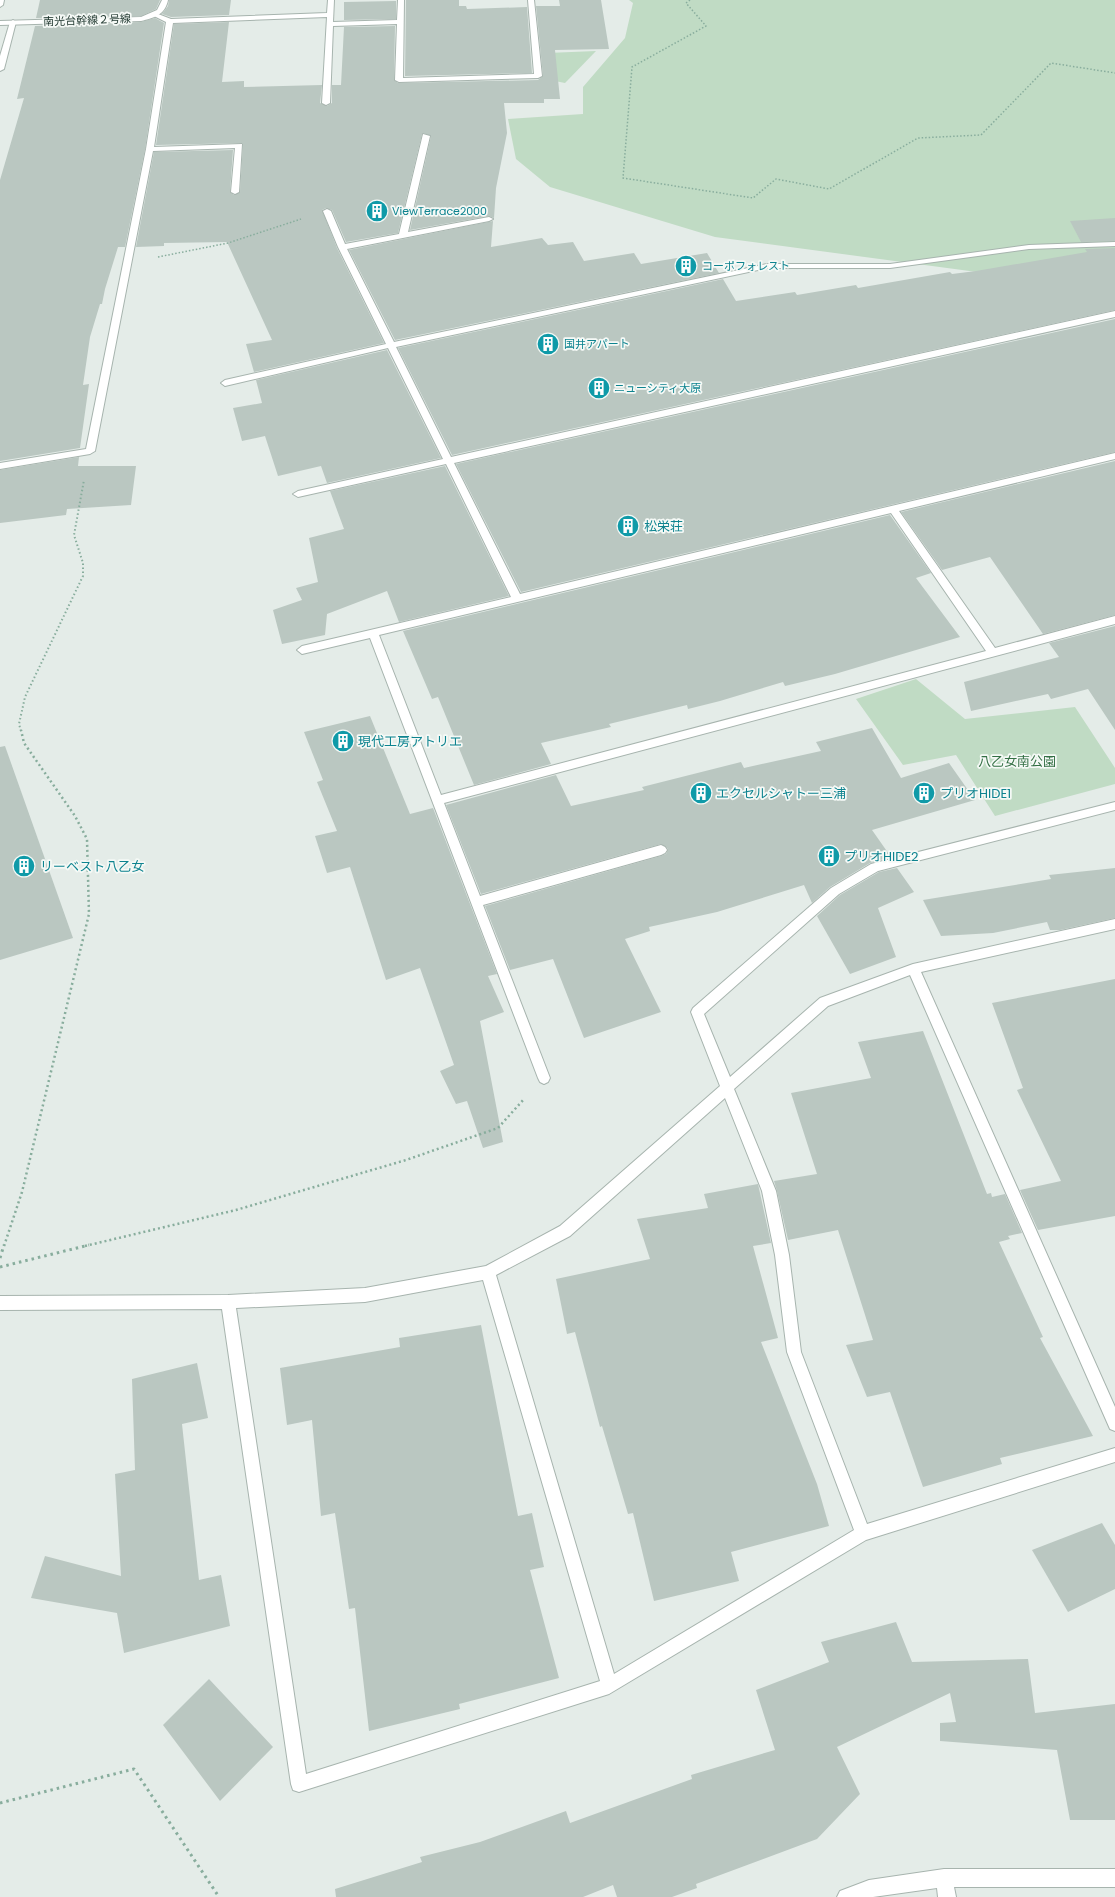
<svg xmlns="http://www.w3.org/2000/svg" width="1115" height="1897" viewBox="0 0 1115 1897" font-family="Poppins,'Noto Sans JP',sans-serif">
	<rect width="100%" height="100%" fill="#e4ece8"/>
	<g fill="#c0dbc4">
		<polygon points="629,0 1115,0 1115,257 992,274 715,237 550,187 516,159 508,119 583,114 583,87 625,38 633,3"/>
		<polygon points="596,51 565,83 550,80 547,53"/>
		<polygon points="916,679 965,719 1075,707 1115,768 1115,784 995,816 956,755 903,765 856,699"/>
	</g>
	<g fill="#bac7c1">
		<polygon points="40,0 160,0 156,9 141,16 36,18"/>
		<polygon points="169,0 231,0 229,15 171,17 162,14 168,6"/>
		<polygon points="406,0 459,0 459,6 466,6 467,9 527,7 532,73 405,76"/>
		<polygon points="559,0 601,0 609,49 555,50 560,99 544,99 544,103 504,103 507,133 496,188 494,218 489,216 410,230 431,136 423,133 422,134 398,233 346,242 332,210 326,208 322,210 337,248 384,343 254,372 246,344 272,340 227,242 164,243 164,246 136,247 154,152 233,150 230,192 234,195 240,192 243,143 156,145 174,24 229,22 222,82 244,81 244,87 322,85 320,103 327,106 332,103 332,85 341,85 344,27 395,26 394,80 398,83 538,80 543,76 536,6 560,6"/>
		<polygon points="396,1 396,19 344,20 344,2"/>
		<polygon points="155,18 164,23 145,149 125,247 118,247 105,289 102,304 100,304 90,337 83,385 89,384 80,448 0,461 0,180 24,98 17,99 35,26 141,22"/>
		<polygon points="1115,218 1115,241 1081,242 1070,221"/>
		<polygon points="493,221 491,247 542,238 548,245 573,242 584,261 634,253 641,264 707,253 719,273 395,340 349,250"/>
		<polygon points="1115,248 1115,310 452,455 398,348 723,279 736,301 795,292 797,295 856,285 858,288 950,272 952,274 976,271 1087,252 1085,249"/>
		<polygon points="1115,319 1115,452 521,592 456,464"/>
		<polygon points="387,350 441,458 327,483 321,466 278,476 265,436 242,441 233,408 262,403 256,380"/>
		<polygon points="79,457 78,466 136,466 131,505 67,509 66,515 0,523 0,470"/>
		<polygon points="1115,461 1115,615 1043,634 990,557 942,570 901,512"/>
		<polygon points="445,466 509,596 399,622 387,591 327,614 325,635 282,644 273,610 302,600 296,588 318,582 309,538 344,529 330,491"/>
		<polygon points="890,515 931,573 916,578 960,637 835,674 785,686 783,682 720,701 688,709 687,705 609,724 611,727 541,743 551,764 474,785 438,697 432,699 403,631"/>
		<polygon points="1115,626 1115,730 1088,689 1051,699 1048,694 971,711 964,682 1059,657 1049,643"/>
		<polygon points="370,716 410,814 433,808 497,974 488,976 504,1012 480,1021 503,1142 483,1148 467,1101 456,1104 440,1071 454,1065 420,968 386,980 350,867 327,873 315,836 337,831 317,782 323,780 304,732"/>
		<polygon points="872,728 901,778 949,763 975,800 872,830 891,857 870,863 830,887 812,903 804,885 717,912 649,927 650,931 625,939 661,1012 584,1038 553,959 510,970 485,906 661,856 666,854 668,849 661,844 481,894 446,805 556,775 571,806 644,790 642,787 741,762 744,768 821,751 816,742"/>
		<polygon points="5,746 73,938 0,960 0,747"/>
		<polygon points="897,868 914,892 878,908 896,957 850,974 817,916 840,895 879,872"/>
		<polygon points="1115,868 1115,918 1060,930 1050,930 1047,922 993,933 941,936 923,900 1051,879 1049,875"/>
		<polygon points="1115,979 1115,1216 1038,1230 1020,1190 1061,1181 1017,1090 1023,1088 992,1003"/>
		<polygon points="923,1031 987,1194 991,1193 992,1197 1005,1194 1022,1233 1008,1236 1010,1239 999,1242 1043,1337 1040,1338 1093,1436 1000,1458 1002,1464 923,1487 890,1392 867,1397 846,1345 873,1340 838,1230 788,1240 777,1191 774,1181 817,1174 791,1093 871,1078 858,1042"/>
		<polygon points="758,1184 771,1243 753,1246 778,1338 761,1342 817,1484 829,1526 731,1552 739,1581 654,1601 633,1513 628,1514 602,1426 600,1427 575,1332 567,1334 556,1279 650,1259 637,1219 708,1208 704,1194"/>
		<polygon points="481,1325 518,1516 532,1513 544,1567 530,1570 559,1678 459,1704 460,1709 369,1731 355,1608 349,1609 335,1513 321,1516 312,1420 287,1425 280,1368 400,1347 399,1338"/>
		<polygon points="197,1363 208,1418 182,1424 199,1580 221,1575 230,1626 124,1653 117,1613 31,1598 45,1556 121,1576 115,1474 135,1470 132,1379"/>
		<polygon points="1102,1523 1115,1545 1115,1589 1068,1612 1032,1550"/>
		<polygon points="896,1622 912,1662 1028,1659 1035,1713 1115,1704 1115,1820 1070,1820 1057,1750 940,1741 940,1723 956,1722 950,1693 837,1747 860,1794 817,1839 696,1884 697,1888 672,1897 617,1897 613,1885 583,1897 336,1897 335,1889 422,1862 420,1857 480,1842 566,1811 570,1823 692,1779 691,1775 775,1750 756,1690 829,1662 821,1642"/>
		<polygon points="209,1679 273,1747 220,1801 163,1725"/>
	</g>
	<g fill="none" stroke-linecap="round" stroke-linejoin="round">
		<g stroke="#a7b4ae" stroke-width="2">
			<g id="minor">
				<polygon points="0,0 4,0 3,5 0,7"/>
				<polygon points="328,0 334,0 333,22 397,20 398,0 404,0 403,78 534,74 528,0 534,0 542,76 538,78 399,82 395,80 397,24 333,26 330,103 326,105 322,103 327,17 173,23 154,147 242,144 239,192 235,194 231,192 235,148 153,151 95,451 90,454 0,469 0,463 86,449 146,149 166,22 154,16 154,14 158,14 171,19 327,13"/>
				<polygon points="13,20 16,22 4,69 0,71 0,56 10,22"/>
				<path d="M423 134 430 136 408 232 489 217 493 219 489 221 347 249 394 342 767 264H890L1029 245 1115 242V246L1029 249 890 268H767L396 347 451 457 1115 311V317L454 463 520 594 1115 453V459L899 511 995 648 1115 616V624L444 803 480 896 661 845 665 847 667 850 665 853 661 855 483 905 550 1078 548 1082 544 1084 540 1082 538 1078 370 638 302 654 297 650 302 646 511 597 446 464 298 497 293 494 298 491 443 459 388 348 225 386 221 383 225 380 386 344 338 247 323 211 327 209 331 211 345 244 399 234ZM891 513 986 651 441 795 379 635Z"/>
				<path d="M1115 802V810L878 871 839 894 704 1014 730 1077 820 998 913 964 1115 919V929L921 972 1115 1407V1431L1110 1429 910 975 828 1006 734 1089 776 1191 789 1255 801 1352 867 1524 1115 1448V1462L866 1540 609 1694 299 1792 293 1790 291 1784 222 1309 0 1310V1296L228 1295 365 1288 486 1266 560 1226 720 1086 691 1012 693 1008 831 888 871 864ZM725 1098 762 1191 775 1255 787 1352 854 1530 614 1674 496 1275 570 1236ZM483 1280 600 1681 306 1774 236 1308 365 1302Z"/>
				<polygon points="944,1869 1115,1869 1115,1887 954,1887 956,1897 938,1897 937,1888 873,1897 837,1897 840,1891 869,1880"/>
			</g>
		</g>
		<g stroke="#a7b4ae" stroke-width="2">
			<path id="tertiary" d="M162 0H168C165 15 154 18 141 21L0 25V21L141 17 157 10Z"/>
		</g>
		<g stroke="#88ad9d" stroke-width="1.5" stroke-dasharray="1.5 2" stroke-linecap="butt">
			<polyline points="690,0 686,3 706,26 632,67 623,178 753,198 776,179 829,189 918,138 981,135 1051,63 1115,73"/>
			<polyline points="158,257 228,243 301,219"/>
		</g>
		<polyline stroke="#88ad9d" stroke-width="2" stroke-dasharray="1.5 2.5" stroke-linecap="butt" points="21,731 19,724 25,697 83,576 83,563 74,535 84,480"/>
		<g stroke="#88ad9d" stroke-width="2.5" stroke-dasharray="2 3" stroke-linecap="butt">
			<polyline points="4,1246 22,1192 89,914 87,839 75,816 24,743 21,730"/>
			<polyline points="85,1246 236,1210 406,1160 498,1128 524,1099"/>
		</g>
		<g stroke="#88ad9d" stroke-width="3" stroke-dasharray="2.5 4" stroke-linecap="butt">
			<polyline points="0,1258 4,1245"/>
			<polyline points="0,1267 89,1245"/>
			<polyline points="0,1803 134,1769 219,1897"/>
		</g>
		<use href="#minor" fill="#fff" fill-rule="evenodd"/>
		<use href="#tertiary" fill="#fff" fill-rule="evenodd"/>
	</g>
	<defs>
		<g id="building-disc" transform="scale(1.15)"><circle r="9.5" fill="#0f9aa8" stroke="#f5f9f6"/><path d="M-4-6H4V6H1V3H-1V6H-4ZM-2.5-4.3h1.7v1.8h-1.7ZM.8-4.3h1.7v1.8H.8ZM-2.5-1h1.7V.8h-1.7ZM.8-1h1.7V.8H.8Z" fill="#fff"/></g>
	</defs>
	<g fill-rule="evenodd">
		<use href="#building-disc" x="377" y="211"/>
		<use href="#building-disc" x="686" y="266"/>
		<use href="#building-disc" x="548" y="344"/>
		<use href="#building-disc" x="599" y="388"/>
		<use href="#building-disc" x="628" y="526"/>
		<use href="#building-disc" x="343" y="741"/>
		<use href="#building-disc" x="701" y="793"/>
		<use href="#building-disc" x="924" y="793"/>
		<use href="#building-disc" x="829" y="856"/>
		<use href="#building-disc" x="24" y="866"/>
	</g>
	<g text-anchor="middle" stroke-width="3.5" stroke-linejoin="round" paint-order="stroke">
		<g font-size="11" fill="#253c34" stroke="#f5f9f6">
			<text transform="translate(87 20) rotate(-2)" y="4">南光台幹線２号線</text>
		</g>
		<g font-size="11" fill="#0d838f" stroke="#f5f9f6" text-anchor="start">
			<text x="392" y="215">ViewTerrace2000</text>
			<text x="702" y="270">コーポフォレスト</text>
			<text x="564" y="348">国井アパート</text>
			<text x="614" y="392">ニューシティ大原</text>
		</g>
		<g font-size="13" fill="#0d838f" stroke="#f5f9f6" text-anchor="start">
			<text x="644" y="531">松栄荘</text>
			<text x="358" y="746">現代工房アトリエ</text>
			<text x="716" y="798">エクセルシャトー三浦</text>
			<text x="940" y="798">プリオHIDE1</text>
			<text x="844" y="861">プリオHIDE2</text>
			<text x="40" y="871">リーベスト八乙女</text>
		</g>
		<g font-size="13" fill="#336f44" stroke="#f5f9f6">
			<text x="1017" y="766">八乙女南公園</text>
		</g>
	</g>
</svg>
